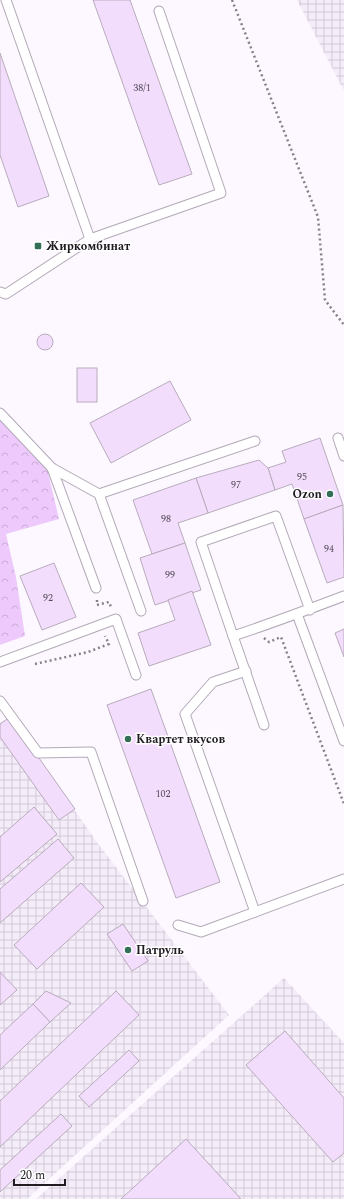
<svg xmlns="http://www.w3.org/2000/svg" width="344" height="1199" viewBox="0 0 344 1199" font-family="Spectral,serif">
	<defs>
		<pattern id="industrial-grid" width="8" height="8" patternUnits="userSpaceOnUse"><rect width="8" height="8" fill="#f5ecfa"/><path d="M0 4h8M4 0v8" fill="none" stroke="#d2cad6"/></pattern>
		<pattern id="forest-crowns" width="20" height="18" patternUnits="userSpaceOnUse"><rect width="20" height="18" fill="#edcafb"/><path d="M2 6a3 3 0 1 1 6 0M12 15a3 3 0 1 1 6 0" fill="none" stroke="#cbadd7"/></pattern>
	</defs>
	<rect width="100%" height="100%" fill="#fdf8ff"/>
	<g fill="url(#industrial-grid)">
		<polygon points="297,0 344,0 344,91"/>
		<polygon points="10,717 96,841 229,1015 27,1199 0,1199 0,723"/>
		<polygon points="284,978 344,1043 344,1199 36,1199"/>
	</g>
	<polygon fill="url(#forest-crowns)" points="0,419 47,468 59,519 6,534 16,577 25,636 0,645"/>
	<g fill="#f3ddfc" stroke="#b8acbc">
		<polygon points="93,0 130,0 192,174 159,185"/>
		<polygon points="0,53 49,196 18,207 0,155"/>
		<circle cx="45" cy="342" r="8"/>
		<rect x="77" y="368" width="20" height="34"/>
		<polygon points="170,381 191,420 111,463 90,423"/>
		<polygon points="320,438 343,505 304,519 292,484 275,490 268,468 286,462 282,451"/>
		<polygon points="259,460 268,468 275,490 208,513 196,478"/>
		<polygon points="196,478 208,513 178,523 185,543 152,554 133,500"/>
		<polygon points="343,505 344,577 327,583 304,519"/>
		<polygon points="185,543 201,590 155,605 140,558"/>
		<polygon points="54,563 76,617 42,630 20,576"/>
		<polygon points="192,591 211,645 149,666 138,633 175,620 168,600"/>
		<polygon points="344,629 344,657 335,633"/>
		<polygon points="151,689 220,882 176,898 107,705"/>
		<polygon points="10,717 75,809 59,820 0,737 0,724"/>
		<polygon points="34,807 57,834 0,882 0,837"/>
		<polygon points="58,839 74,858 0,923 0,889"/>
		<polygon points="81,883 104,907 37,969 14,945"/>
		<polygon points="123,924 148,961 132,971 107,934"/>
		<polygon points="0,972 17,990 0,1005"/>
		<polygon points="46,991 71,1003 50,1022 33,1004"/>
		<polygon points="116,991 139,1015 0,1147 0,1101"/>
		<polygon points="33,1004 50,1022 0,1070 0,1035"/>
		<polygon points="285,1031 344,1098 344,1153 333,1162 246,1065"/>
		<polygon points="129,1050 139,1061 89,1107 79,1096"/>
		<polygon points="61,1114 72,1126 0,1192 0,1170"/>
		<polygon points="186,1139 241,1199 121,1199"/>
	</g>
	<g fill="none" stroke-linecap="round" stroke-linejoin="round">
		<g stroke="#b3a8b8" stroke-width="11">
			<g id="service">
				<polyline points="90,239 221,193 159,11"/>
				<polyline points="0,292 6,294 90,239 6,0"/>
				<polyline points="0,413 52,468 96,588"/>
				<polyline points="338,438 344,456"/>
				<polyline points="52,468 99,494 255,441"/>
				<polyline points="99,494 141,611"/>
				<path d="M310 610 276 516 201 542 233 636C270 624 307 610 344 596"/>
				<polyline points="297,614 344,741"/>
				<polyline points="233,636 264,725"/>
				<polyline points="0,662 116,619 136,675"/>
				<polyline points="246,671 213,682 185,714 255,912"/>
				<polyline points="0,701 38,753 91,752 143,901"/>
				<polyline points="178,925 201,932 344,879"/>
			</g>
		</g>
		<g stroke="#858187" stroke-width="2.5" stroke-dasharray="2 3" stroke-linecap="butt">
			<polyline points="232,0 318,217 325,300 344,325"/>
			<polyline points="97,600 97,605 109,602 111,607"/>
			<polyline points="264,638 269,642 281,637 344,804"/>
			<polyline points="35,664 88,652 109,644 105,636"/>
		</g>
		<use href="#service" stroke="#fff" stroke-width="9"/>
	</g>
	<g fill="#336e57" stroke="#fff" stroke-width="1.5">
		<rect x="34" y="242" width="8" height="8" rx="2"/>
		<circle cx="330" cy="494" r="4"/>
		<circle cx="128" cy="739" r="4"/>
		<circle cx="128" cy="950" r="4"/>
	</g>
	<g text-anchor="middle" stroke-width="3" stroke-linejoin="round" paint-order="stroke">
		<g font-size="10" fill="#544c58">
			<text x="142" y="91">38/1</text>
			<text x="302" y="480">95</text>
			<text x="236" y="488">97</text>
			<text x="166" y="522">98</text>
			<text x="329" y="552">94</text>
			<text x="170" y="578">99</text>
			<text x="48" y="601">92</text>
			<text x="163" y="797">102</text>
		</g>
		<g font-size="12" font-weight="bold" fill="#1f1b21" stroke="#fff" text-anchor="start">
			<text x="46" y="250">Жиркомбинат</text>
			<text x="322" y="498" text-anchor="end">Ozon</text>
			<text x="136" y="743">Квартет вкусов</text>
			<text x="136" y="954">Патруль</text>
		</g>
	</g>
	<path d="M14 1179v6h51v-6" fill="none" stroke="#1f1b21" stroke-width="2"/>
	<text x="20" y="1179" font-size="12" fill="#1f1b21" stroke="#ffffff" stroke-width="3" paint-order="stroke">20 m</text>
</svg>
